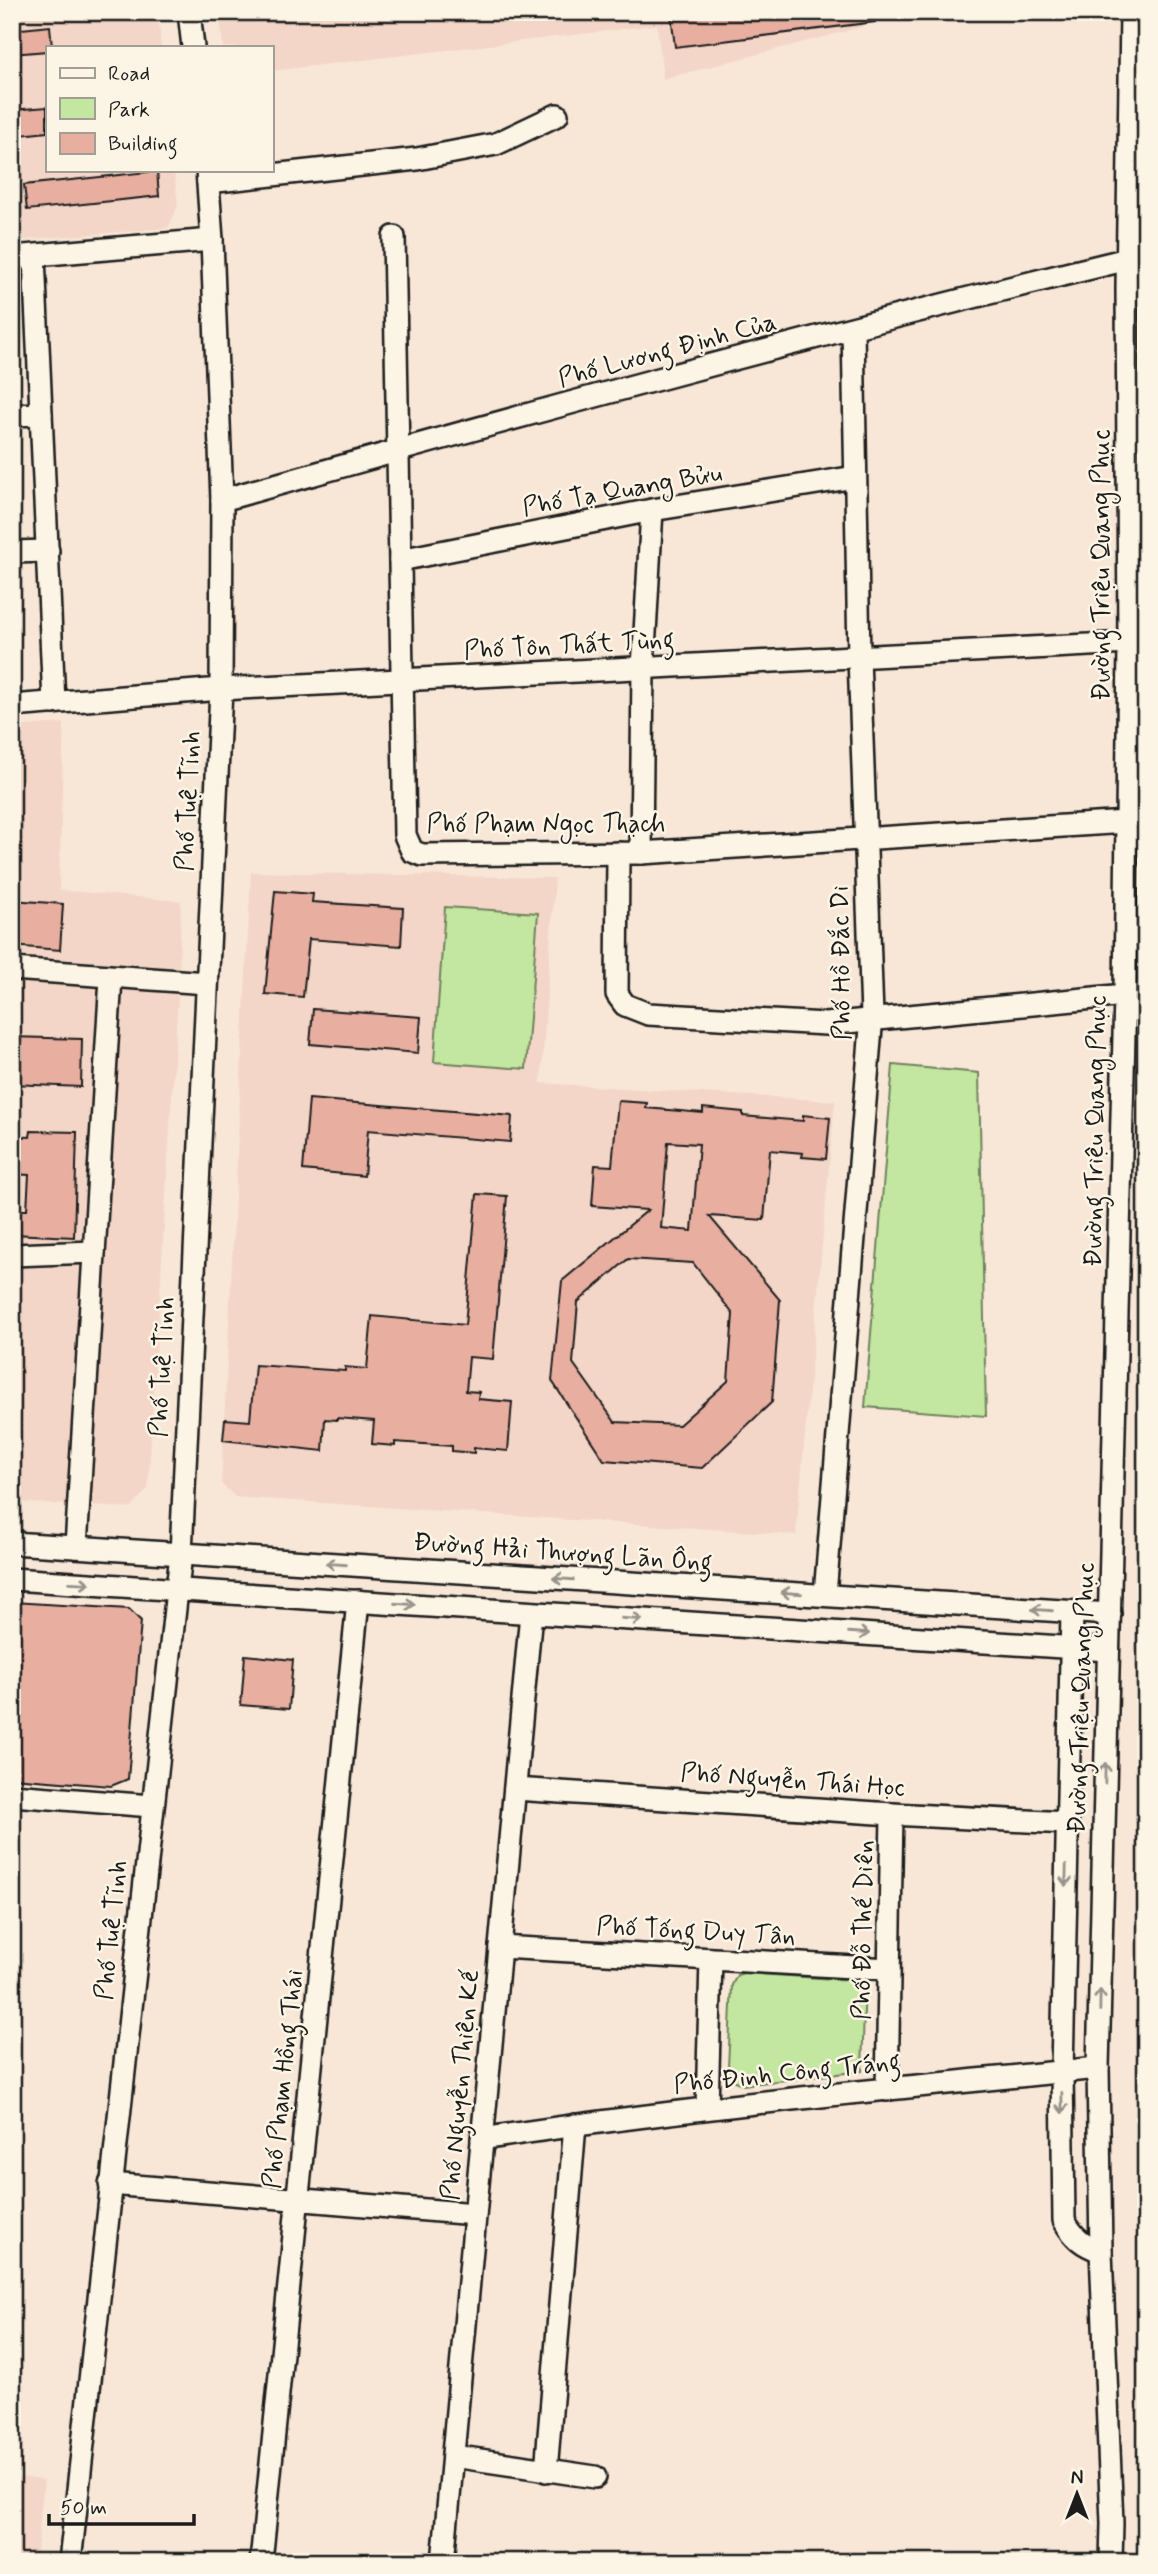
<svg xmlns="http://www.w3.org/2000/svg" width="1158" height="2574" viewBox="0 0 1158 2574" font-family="Mynerve,sans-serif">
	<rect width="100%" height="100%" fill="#f8e7d7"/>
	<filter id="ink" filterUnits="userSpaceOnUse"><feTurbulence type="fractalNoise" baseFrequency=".0143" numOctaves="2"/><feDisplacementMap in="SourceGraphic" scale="14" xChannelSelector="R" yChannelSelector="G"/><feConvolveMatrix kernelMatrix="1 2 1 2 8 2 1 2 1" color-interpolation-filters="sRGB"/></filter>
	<g filter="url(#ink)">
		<g fill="#f3d6c7">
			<polygon points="12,12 158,12 161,47 47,47 47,170 174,170 178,206 168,228 12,241"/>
			<polygon points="219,12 860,12 862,27 663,79 657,25 271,71 271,47 223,47"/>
			<polygon points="64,723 59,890 181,901 179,981 148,1489 131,1508 12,1502 12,727"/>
			<polygon points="251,872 555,878 541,1083 835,1101 796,1535 235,1497 221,1484"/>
			<polygon points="12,2476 44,2480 36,2562 12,2562"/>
		</g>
		<g fill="#c3e7a0" stroke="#70825e" stroke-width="2">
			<polygon points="445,907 538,913 526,1069 434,1062"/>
			<polygon points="893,1065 979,1073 986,1416 865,1407"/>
			<polygon points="744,1973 865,1981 862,2071 743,2085 732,2079 728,2067 732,1985 737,1975"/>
		</g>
		<g fill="#e8afa1" stroke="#1c1c1c" stroke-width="2" fill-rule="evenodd">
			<polygon points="684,12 875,12 875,22 675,47 671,14"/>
			<polygon points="50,26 52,47 47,47 47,51 12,54 12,30"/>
			<polygon points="47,107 47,132 12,136 12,110"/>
			<polygon points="157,171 159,196 27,210 24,185"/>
			<polygon points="275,891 313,894 312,902 403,908 401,946 309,939 303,997 265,994"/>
			<polygon points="12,900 63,904 60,950 12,946"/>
			<polygon points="313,1009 421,1017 418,1053 310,1044"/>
			<polygon points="12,1037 82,1039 81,1087 12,1084"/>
			<polygon points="309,1099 512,1116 510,1142 368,1130 364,1176 303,1170"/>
			<path d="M618 1101 647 1103 646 1108 703 1113V1108L743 1112V1116L803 1121V1115L830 1118 826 1159 802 1157 803 1153 770 1150 764 1220 709 1216 780 1300 772 1402 702 1468 604 1460 552 1381 562 1281 648 1210 592 1206 595 1165 612 1166ZM668 1142 699 1144 692 1231 661 1228ZM628 1259 693 1263 733 1314 728 1381 679 1425 615 1422 573 1363 578 1302Z"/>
			<polygon points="31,1131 77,1132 74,1237 12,1234 12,1210 27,1210 29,1175 12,1174 12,1136 30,1137"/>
			<polygon points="477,1194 507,1196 493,1359 469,1357 466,1391 479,1392 478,1399 512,1402 508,1451 474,1448 474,1453 452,1451 452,1446 395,1442 395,1446 372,1444 374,1421 337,1418 337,1420 325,1419 323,1451 223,1440 225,1419 250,1421 255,1365 345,1371 345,1367 367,1369 372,1316 465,1325"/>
			<polygon points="12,1602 129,1609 141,1621 128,1779 111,1786 12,1778"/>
			<polygon points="245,1655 293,1660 289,1709 241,1705"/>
		</g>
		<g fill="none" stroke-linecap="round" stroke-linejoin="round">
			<g stroke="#1c1c1c" stroke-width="26">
				<g id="minor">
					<polyline points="189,12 193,47"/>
					<polyline points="208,182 417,159 496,144 557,115"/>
					<polyline points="394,237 405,835 412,851 422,855 641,853 1127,822"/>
					<polyline points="34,256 54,703"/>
					<polyline points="12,257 212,240"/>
					<polyline points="12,415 41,414"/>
					<path d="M222 500C522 415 824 332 1128 259"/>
					<polyline points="12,552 48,551"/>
					<polyline points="400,560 652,510 855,477"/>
					<polyline points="12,706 221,689 1129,643"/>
					<polyline points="618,853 617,994 625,1005 648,1014 826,1024 1125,995"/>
					<polyline points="641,853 643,668 652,510"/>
					<polyline points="12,969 207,983"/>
					<polyline points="12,1255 94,1252"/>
					<polyline points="12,1543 1110,1614"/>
					<polyline points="76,1547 111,978"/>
					<polyline points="12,1579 1108,1650"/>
					<polyline points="825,1595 872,1015 859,657 853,329"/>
					<path d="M1072 1612 1062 2072 1064 2220C1073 2237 1083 2245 1101 2251"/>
					<polyline points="515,1789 892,1814 1067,1823"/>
					<polyline points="12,1795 152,1806"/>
					<polyline points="500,1947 889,1969"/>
					<polyline points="887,2090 892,1814"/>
					<polyline points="707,2108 711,1959"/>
					<path d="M482 2139C686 2107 892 2089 1098 2068"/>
					<polyline points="110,2184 475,2214"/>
					<polyline points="453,2456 595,2477"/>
					<polyline points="546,2471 575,2125"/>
					<polyline points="70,2562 181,1554 221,689 222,500 212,240 207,170"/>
					<polyline points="261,2562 358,1601"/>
					<polyline points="443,2562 531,1613"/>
					<polyline points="1111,2562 1112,2523 1101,2251 1098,2068 1125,995 1129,643 1127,288 1131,12"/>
				</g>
			</g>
			<use href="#minor" stroke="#fcf5e5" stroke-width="21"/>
		</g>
		<defs><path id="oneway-shaft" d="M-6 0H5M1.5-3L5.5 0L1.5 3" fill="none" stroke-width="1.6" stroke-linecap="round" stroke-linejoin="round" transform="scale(1.75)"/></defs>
		<g stroke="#97938b">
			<use href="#oneway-shaft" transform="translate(336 1564) rotate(-176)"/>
			<use href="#oneway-shaft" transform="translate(563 1579) rotate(-176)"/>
			<use href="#oneway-shaft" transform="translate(80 1583) rotate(3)"/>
			<use href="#oneway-shaft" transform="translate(791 1593) rotate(-176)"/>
			<use href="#oneway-shaft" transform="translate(405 1604) rotate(4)"/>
			<use href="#oneway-shaft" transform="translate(1042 1610) rotate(-176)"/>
			<use href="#oneway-shaft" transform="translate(632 1619) rotate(4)"/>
			<use href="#oneway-shaft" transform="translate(859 1633) rotate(4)"/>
			<use href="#oneway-shaft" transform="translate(1105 1773) rotate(-89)"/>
			<use href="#oneway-shaft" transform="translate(1066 1876) rotate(91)"/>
			<use href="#oneway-shaft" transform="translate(1100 2000) rotate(-89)"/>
			<use href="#oneway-shaft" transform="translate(1062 2103) rotate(89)"/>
		</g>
	</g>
	<g text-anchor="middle" stroke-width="5" stroke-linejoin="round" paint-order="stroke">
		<g font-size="26" fill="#1c1c1c" stroke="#fcf5e5">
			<text transform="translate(667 349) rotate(-15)" y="9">Phố Lương Định Của</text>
			<text transform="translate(622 489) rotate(-10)" y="9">Phố Tạ Quang Bửu</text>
			<text transform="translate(1100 565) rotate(-90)" y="9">Đường Triệu Quang Phục</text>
			<text transform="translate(569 644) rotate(-3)" y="9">Phố Tôn Thất Tùng</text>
			<text transform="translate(187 801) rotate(-87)" y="9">Phố Tuệ Tĩnh</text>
			<text x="546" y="832">Phố Phạm Ngọc Thạch</text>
			<text transform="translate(840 963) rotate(-91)" y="9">Phố Hồ Đắc Di</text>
			<text transform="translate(1094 1131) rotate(-89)" y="9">Đường Triệu Quang Phục</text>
			<text transform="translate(161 1367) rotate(-87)" y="9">Phố Tuệ Tĩnh</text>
			<text transform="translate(563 1551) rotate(4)" y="9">Đường Hải Thượng Lãn Ông</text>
			<text transform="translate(1080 1698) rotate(-88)" y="9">Đường Triệu Quang Phục</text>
			<text transform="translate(793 1779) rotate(4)" y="9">Phố Nguyễn Thái Học</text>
			<text transform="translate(110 1930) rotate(-84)" y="9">Phố Tuệ Tĩnh</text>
			<text transform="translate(696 1930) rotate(3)" y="9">Phố Tống Duy Tân</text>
			<text transform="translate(862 1930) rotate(-89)" y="9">Phố Đỗ Thế Diên</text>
			<text transform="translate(787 2072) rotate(-6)" y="9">Phố Đinh Công Tráng</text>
			<text transform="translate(282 2079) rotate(-84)" y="9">Phố Phạm Hồng Thái</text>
			<text transform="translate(459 2085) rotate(-85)" y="9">Phố Nguyễn Thiện Kế</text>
		</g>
	</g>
	<rect width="1158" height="2574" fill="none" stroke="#fcf5e5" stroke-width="42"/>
	<rect x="21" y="21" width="1116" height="2532" fill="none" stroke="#1c1c1c" stroke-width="2.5" filter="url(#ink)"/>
	<rect x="46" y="46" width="228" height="126" fill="#fcf5e5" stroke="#a29e95" stroke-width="2"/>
	<rect x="60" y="68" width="35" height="10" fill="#fcf5e5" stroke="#a29e95" stroke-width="2"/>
	<text x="108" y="80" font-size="21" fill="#1c1c1c">Road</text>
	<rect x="60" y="98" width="35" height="21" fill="#c3e7a0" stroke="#a29e95" stroke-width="2"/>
	<text x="108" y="116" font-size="21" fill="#1c1c1c">Park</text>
	<rect x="60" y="133" width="35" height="21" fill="#e8afa1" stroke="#a29e95" stroke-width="2"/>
	<text x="108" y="150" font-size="21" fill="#1c1c1c">Building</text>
	<g transform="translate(1077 2494)" stroke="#fcf5e5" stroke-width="5" paint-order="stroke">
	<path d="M0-5L12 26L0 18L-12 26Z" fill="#1c1c1c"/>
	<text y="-10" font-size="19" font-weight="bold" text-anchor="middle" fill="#1c1c1c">N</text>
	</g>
	<path d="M49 2514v10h145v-10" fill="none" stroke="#1c1c1c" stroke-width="3.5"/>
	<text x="60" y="2514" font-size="21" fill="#1c1c1c" stroke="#fcf5e5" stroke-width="5" paint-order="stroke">50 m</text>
</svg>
